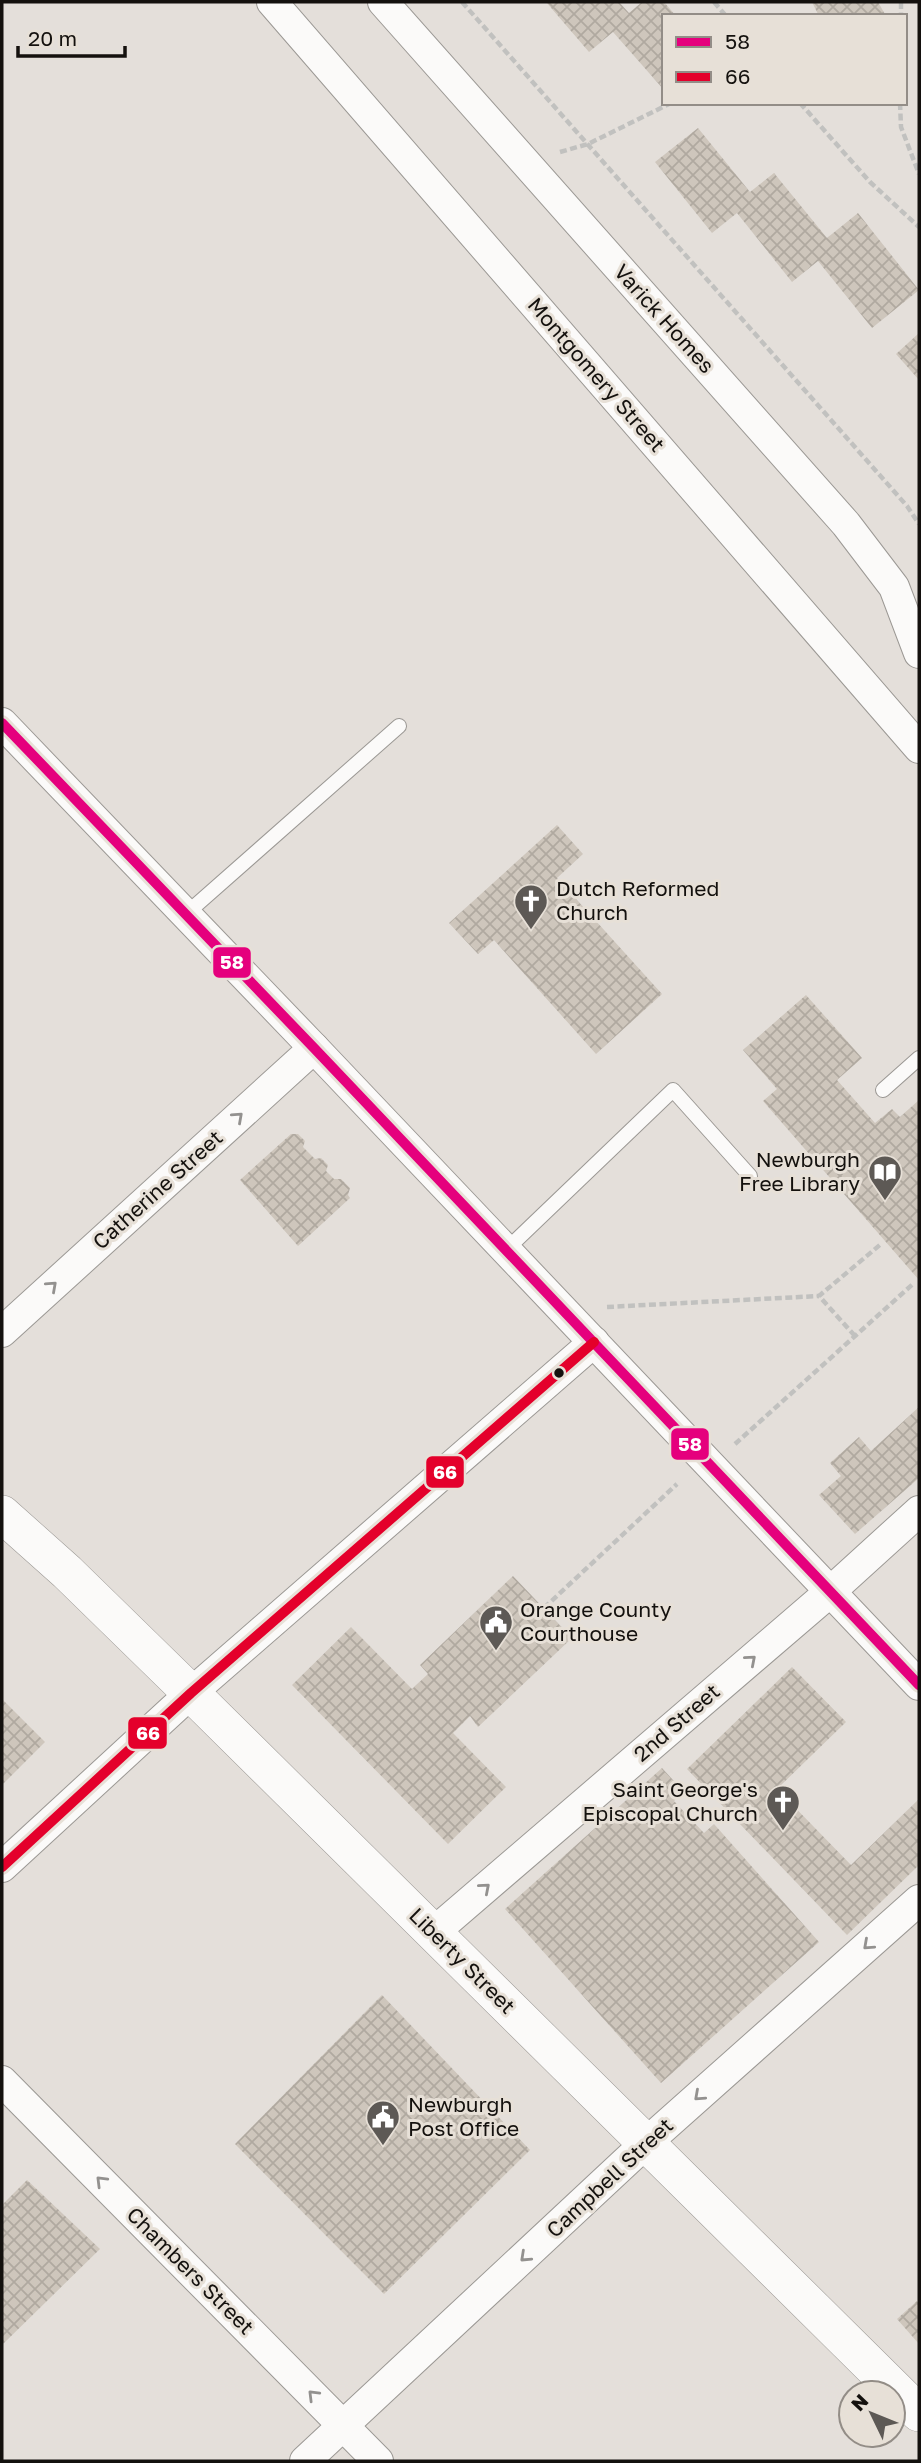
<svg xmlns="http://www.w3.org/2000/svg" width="921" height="2463" viewBox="0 0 921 2463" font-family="'Golos Text',sans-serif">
	<defs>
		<pattern id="building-cross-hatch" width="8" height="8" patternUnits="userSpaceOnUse" patternTransform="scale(1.75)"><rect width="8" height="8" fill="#cec6bc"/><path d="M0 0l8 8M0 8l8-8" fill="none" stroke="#b0a9a0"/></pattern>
	</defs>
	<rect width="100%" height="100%" fill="#e4dfda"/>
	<g fill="url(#building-cross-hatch)">
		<polygon points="546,2 619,2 629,13 642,2 664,2 676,16 664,16 664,90 613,32 589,52"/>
		<polygon points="812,2 878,2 886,16 819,16"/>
		<polygon points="698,128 750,192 774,173 827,238 858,213 919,290 872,328 818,261 792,282 737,213 712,233 655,162"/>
		<polygon points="919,333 919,380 896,354"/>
		<polygon points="557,825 583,854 557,878 662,994 596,1054 494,940 478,954 449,923"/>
		<polygon points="806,995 862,1058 837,1080 875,1123 892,1109 900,1117 919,1100 919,1280 763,1101 777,1089 743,1050"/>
		<polygon points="291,1134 298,1134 305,1141 303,1147 315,1159 321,1158 328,1165 326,1171 334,1179 341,1179 350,1188 348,1195 350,1198 298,1246 240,1180"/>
		<polygon points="919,1407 919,1478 855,1534 819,1495 841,1476 830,1463 859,1437 871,1451"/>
		<polygon points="513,1576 572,1638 478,1727 470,1716 453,1733 506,1787 448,1844 292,1685 351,1627 412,1689 428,1674 420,1665"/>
		<polygon points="792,1667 846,1722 777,1789 851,1865 919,1799 919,1865 847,1935 687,1769"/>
		<polygon points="2,1699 45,1742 2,1785"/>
		<polygon points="662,1768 684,1792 674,1801 704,1833 714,1824 819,1942 661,2083 505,1909"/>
		<polygon points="382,1995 530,2150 384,2294 235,2144"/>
		<polygon points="27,2180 100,2249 2,2345 2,2205"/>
		<polygon points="917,2301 919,2304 919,2344 897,2319"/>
	</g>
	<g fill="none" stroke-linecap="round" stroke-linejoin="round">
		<g stroke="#9b9894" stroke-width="16">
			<g id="service">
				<polyline points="186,914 399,726"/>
				<polyline points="883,1090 919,1058"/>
				<polyline points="506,1250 673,1090 750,1176"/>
			</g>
		</g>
		<g stroke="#9b9894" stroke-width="32">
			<g id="minor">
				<polyline points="272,2 919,748"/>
				<polyline points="383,2 846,524 894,587 919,653"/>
				<polyline points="2,723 314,1048 919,1685"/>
				<polyline points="2,1332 314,1048"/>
				<polyline points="2,1867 191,1693 594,1342"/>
				<polyline points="433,1933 831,1591 919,1511"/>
				<polyline points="2,2081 378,2461"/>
				<polyline points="305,2461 646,2143 919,1900"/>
			</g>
		</g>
		<g stroke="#9b9894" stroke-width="38">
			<polyline id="tertiary" points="2,1514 67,1572 191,1693 919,2413"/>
		</g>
		<g stroke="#c1c1bf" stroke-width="4.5" stroke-dasharray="7 3.5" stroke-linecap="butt">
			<polyline points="462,2 907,506 919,524"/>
			<polyline points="714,2 726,16"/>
			<polyline points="901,2 901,16"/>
			<polyline points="800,103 870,182 919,227"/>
			<polyline points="900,103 901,127 919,174"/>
			<polyline points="560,152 588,144 671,103"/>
			<polyline points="607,1307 819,1296"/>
			<polyline points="855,1336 819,1296 881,1244"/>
			<polyline points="735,1444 914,1283"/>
			<polyline points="544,1608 677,1484"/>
		</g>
		<use href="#service" stroke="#fbfaf9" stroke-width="14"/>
		<use href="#minor" stroke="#fbfaf9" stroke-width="30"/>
		<use href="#tertiary" stroke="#fbfaf9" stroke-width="37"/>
		<g stroke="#e7e0d7" stroke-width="16">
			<polyline id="bus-1" points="2,723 314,1048 919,1685"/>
		</g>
		<g stroke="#e7e0d7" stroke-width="16">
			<polyline id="bus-2" points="2,1867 191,1693 594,1342"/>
		</g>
		<use href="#bus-1" stroke="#e5007d" stroke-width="10"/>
		<use href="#bus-2" stroke="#e4002b" stroke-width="10"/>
	</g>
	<defs><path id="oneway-chevron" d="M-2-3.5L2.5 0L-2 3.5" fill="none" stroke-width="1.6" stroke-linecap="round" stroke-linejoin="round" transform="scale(1.75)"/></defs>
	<g stroke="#93918f">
		<use href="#oneway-chevron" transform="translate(238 1117) rotate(-42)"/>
		<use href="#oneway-chevron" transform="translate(52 1286) rotate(-42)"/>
		<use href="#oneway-chevron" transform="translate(751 1660) rotate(-41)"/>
		<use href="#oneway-chevron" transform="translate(485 1888) rotate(-41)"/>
		<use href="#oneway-chevron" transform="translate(868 1945) rotate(138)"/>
		<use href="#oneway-chevron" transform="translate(699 2096) rotate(138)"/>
		<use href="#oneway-chevron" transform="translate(101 2181) rotate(-135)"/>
		<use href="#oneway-chevron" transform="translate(525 2257) rotate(137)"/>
		<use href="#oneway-chevron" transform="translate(313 2395) rotate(-135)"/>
	</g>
	<defs>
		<g id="church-pin" transform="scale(1.75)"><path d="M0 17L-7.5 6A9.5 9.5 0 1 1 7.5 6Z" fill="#5d5955" stroke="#e7e0d7"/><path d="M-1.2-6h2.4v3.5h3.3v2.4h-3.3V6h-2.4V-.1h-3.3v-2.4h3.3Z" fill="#fff"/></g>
		<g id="library-pin" transform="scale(1.75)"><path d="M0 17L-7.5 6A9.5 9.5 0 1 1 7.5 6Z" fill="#5d5955" stroke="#e7e0d7"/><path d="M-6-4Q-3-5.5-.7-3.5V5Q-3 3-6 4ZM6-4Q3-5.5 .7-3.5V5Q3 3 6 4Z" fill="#fff"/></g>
		<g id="civic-pin" transform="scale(1.75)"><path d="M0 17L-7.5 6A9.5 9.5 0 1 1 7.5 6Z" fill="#5d5955" stroke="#e7e0d7"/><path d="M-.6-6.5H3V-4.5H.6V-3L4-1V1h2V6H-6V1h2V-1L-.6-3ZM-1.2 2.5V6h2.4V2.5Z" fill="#fff"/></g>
	</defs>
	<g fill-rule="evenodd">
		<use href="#church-pin" x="531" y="901"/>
		<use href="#library-pin" x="885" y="1172"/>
		<use href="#civic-pin" x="496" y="1622"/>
		<use href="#church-pin" x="783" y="1802"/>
		<use href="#civic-pin" x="383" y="2117"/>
	</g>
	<circle fill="#14110e" stroke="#e7e0d7" stroke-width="2.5" cx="559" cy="1373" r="6"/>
	<g text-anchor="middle" stroke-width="6" stroke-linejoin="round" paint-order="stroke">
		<g font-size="21" fill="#14110e" stroke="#e7e0d7">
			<text transform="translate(664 319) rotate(48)" y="7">Varick Homes</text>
			<text transform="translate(596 375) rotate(49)" y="7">Montgomery Street</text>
			<text transform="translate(158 1190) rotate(-42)" y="7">Catherine Street</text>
			<text transform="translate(677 1723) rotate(-41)" y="7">2nd Street</text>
			<text transform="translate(462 1961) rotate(45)" y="7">Liberty Street</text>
			<text transform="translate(610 2178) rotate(-43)" y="7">Campbell Street</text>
			<text transform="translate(190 2271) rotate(45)" y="7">Chambers Street</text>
		</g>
		<g font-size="21" fill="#14110e" stroke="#e7e0d7" text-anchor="start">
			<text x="556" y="896">Dutch Reformed<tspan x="556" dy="24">Church</tspan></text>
			<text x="860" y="1167" text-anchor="end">Newburgh<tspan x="860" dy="24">Free Library</tspan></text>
			<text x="520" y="1617">Orange County<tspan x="520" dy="24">Courthouse</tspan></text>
			<text x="758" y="1797" text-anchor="end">Saint George's<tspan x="758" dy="24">Episcopal Church</tspan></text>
			<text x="408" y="2112">Newburgh<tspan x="408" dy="24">Post Office</tspan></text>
		</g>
	</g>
	<g stroke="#e7e0d7" stroke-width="2.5">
		<rect x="212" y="946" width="40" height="33" rx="7" fill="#e5007d"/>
		<rect x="670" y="1427" width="40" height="34" rx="7" fill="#e5007d"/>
		<rect x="425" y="1455" width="40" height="34" rx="7" fill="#e4002b"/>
		<rect x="127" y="1716" width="41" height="34" rx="7" fill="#e4002b"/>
	</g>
	<g font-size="19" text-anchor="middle" font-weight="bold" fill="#fff">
		<text x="232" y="969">58</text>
		<text x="690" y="1451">58</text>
		<text x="445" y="1479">66</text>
		<text x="148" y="1740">66</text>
	</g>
	<rect width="921" height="2463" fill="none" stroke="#14110e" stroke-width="7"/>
	<rect x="662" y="14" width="245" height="91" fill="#e7e0d7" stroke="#938d87" stroke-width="2"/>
	<rect x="676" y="37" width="35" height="10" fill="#e5007d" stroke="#938d87" stroke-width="2"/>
	<text x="725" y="49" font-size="21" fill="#14110e">58</text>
	<rect x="676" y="72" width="35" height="10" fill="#e4002b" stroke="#938d87" stroke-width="2"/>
	<text x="725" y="84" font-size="21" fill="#14110e">66</text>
	<g transform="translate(872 2414) rotate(313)"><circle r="33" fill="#e7e0d7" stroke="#938d87" stroke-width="2"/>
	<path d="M0-5L12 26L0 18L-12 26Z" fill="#5d5955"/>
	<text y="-10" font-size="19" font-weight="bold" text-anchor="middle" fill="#14110e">N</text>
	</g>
	<path d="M18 46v10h107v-10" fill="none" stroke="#14110e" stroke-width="3.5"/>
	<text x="28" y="46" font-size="21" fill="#14110e" stroke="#e7e0d7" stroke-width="5" paint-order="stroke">20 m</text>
</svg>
